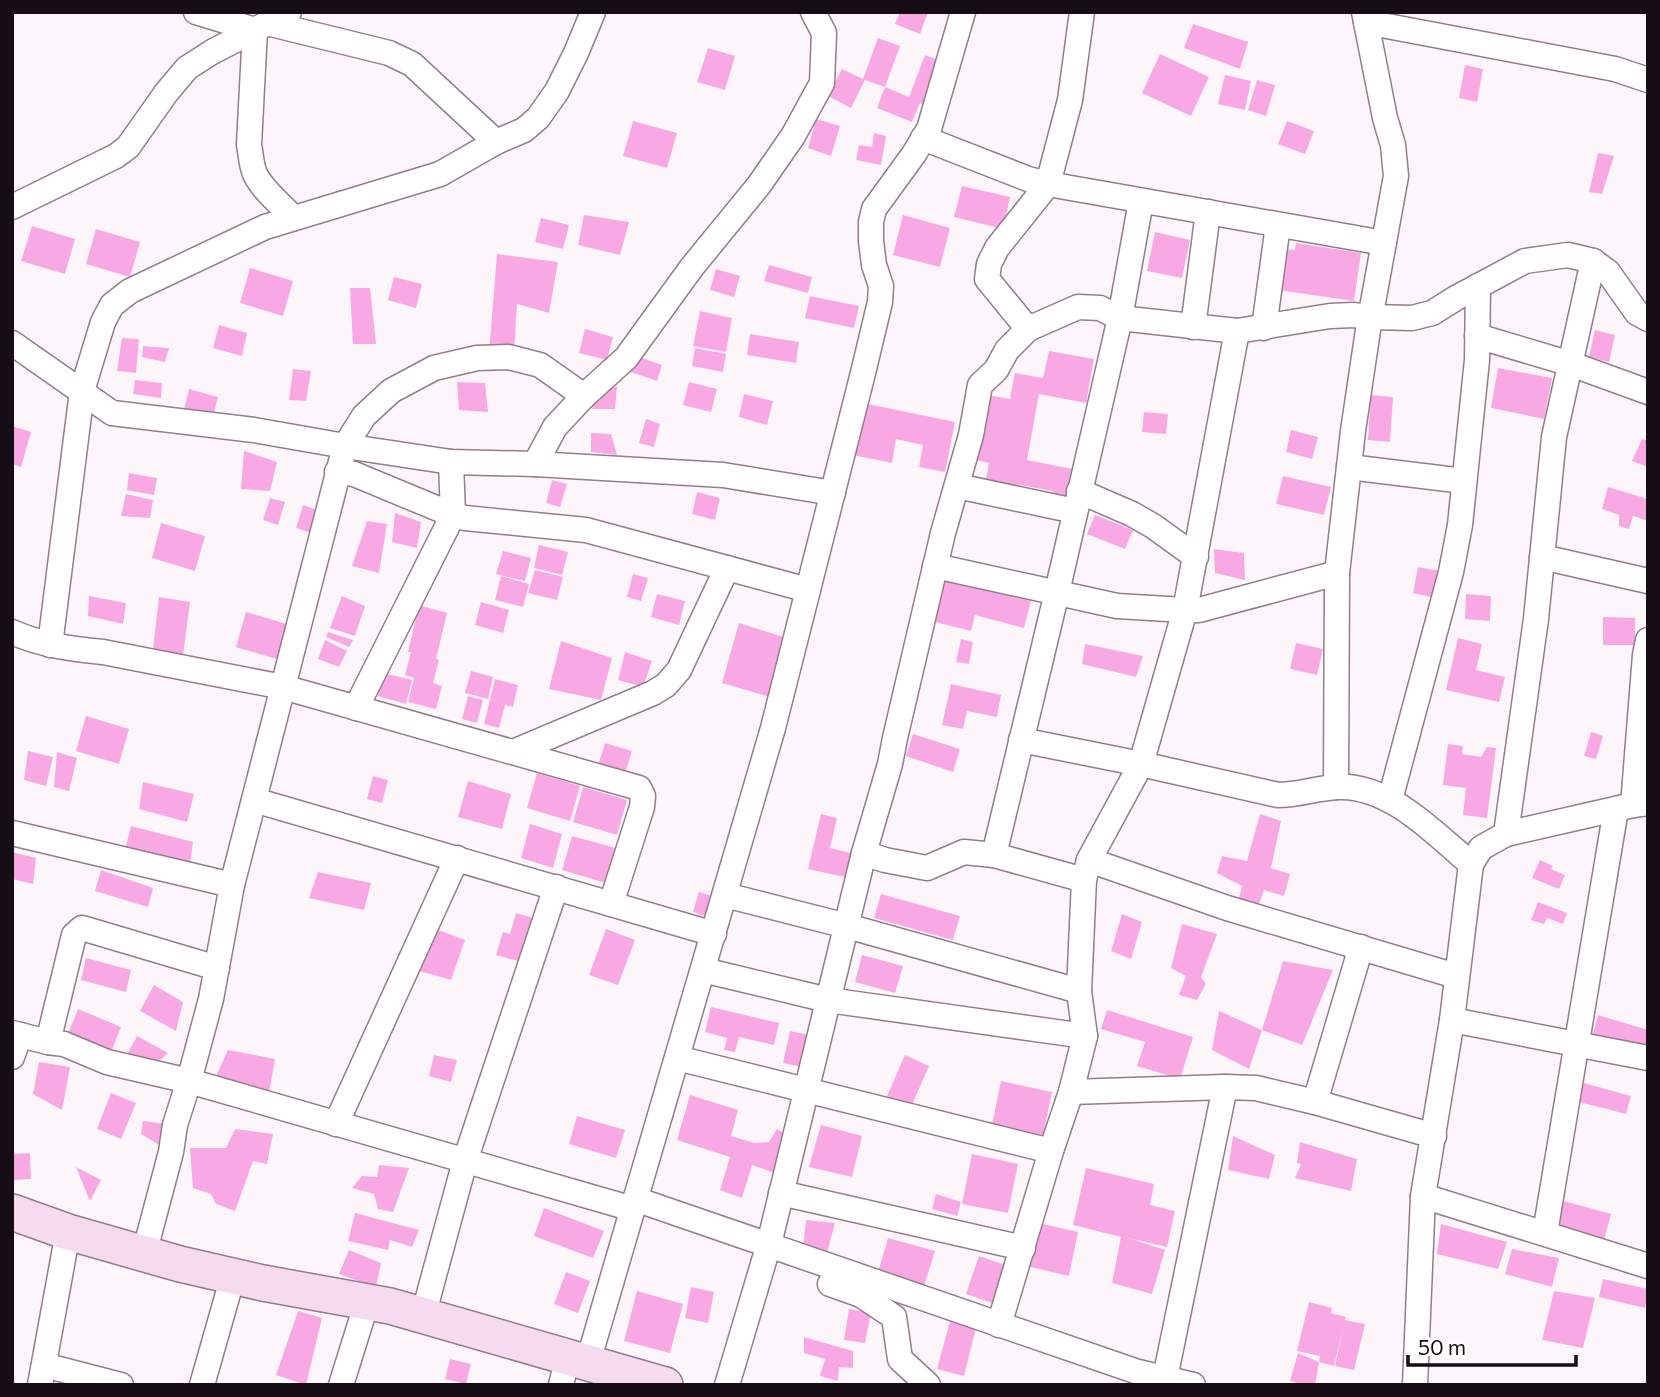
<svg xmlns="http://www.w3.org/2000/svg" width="1660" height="1397" viewBox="0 0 1660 1397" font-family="Commissioner,sans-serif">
	<rect width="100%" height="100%" fill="#fcf6fa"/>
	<g fill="#f8a9e4">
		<polygon points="900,12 928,12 920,34 895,24"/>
		<polygon points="1193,24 1248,42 1240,69 1184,48"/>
		<polygon points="878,38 900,46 885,87 865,80 851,108 828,96 842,69 863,79"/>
		<polygon points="708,48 735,56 725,90 697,82"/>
		<polygon points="1160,54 1209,77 1191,116 1142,93"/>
		<polygon points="925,55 946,63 929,107 920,103 912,122 877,108 885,87 909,97"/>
		<polygon points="1465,65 1483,69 1477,102 1459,98"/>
		<polygon points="1225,75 1251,81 1245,110 1218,104"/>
		<polygon points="1257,80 1275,85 1266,116 1248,110"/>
		<polygon points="816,119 840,126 831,156 808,148"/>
		<polygon points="633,121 677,133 667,168 623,156"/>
		<polygon points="1287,121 1314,131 1305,154 1278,144"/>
		<polygon points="874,133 886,136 881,165 856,160 859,145 872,147"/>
		<polygon points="1598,153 1614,156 1602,194 1589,192"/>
		<polygon points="962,186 1010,197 1003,229 954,217"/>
		<polygon points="584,215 629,222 620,255 578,245"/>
		<polygon points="903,215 950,228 940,267 893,255"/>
		<polygon points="541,218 569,225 563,249 535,242"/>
		<polygon points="32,226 75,239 65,274 21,261"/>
		<polygon points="96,229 140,242 130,277 86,264"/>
		<polygon points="1155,232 1190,240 1182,278 1147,271"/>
		<polygon points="1296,243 1361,253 1354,301 1278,290 1285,249 1295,250"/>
		<polygon points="497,254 558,262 549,313 517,304 514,353 489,354"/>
		<polygon points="769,265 812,277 808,293 764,281"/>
		<polygon points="250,268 293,281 283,316 240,303"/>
		<polygon points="716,269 740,276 734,297 710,290"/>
		<polygon points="394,277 422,284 416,308 388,300"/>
		<polygon points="350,288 370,288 376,344 353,344"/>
		<polygon points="810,296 859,306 854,328 805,318"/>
		<polygon points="700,311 732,318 726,352 693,346"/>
		<polygon points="219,325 247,333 242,356 213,348"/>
		<polygon points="585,329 613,337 607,360 579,353"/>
		<polygon points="1595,330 1615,335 1609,362 1589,357"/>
		<polygon points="750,334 799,342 796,363 747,355"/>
		<polygon points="122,338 139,339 136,373 117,371"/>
		<polygon points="143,346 169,348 165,362 142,357"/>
		<polygon points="695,348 726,354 723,372 692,366"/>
		<polygon points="1049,351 1094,359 1086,403 1039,394 1027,460 1082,471 1076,502 1052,498 1053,491 986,479 989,463 970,459 982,394 1010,399 1015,373 1043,378"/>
		<polygon points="636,356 662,365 657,381 631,372"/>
		<polygon points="1498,368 1552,378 1544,419 1491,408"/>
		<polygon points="293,369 311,371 306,401 289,400"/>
		<polygon points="135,380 162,383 161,398 133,394"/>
		<polygon points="457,382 485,383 488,412 459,410"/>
		<polygon points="689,382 717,389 711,412 683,405"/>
		<polygon points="617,386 615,409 592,409 596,395"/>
		<polygon points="189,389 218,397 212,420 183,413"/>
		<polygon points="744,394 773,401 767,425 739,417"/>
		<polygon points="1371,395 1393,397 1390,442 1368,440"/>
		<polygon points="858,402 955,422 945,472 919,467 923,445 896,439 892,463 848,454"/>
		<polygon points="1144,412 1168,414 1166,434 1142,432"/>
		<polygon points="646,419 660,424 654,447 639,443"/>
		<polygon points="12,426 31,432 21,467 12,464"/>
		<polygon points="1291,430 1318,437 1312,459 1286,452"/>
		<polygon points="591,433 611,434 617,455 591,452"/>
		<polygon points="1642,439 1648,441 1648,467 1632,461"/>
		<polygon points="244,451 277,462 270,491 241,489"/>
		<polygon points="129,473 157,478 154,495 127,490"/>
		<polygon points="1283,476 1331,487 1324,515 1276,504"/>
		<polygon points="552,480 567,484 560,507 546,503"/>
		<polygon points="1608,487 1648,499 1648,521 1633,516 1629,529 1619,526 1619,515 1602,509"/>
		<polygon points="697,492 720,498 715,520 692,514"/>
		<polygon points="126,494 153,500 150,518 121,516"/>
		<polygon points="270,498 285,502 278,525 263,520"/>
		<polygon points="303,505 317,510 311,533 296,528"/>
		<polygon points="395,513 421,522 417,548 392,542"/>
		<polygon points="1095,515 1133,530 1125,549 1087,534"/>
		<polygon points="367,521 387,524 379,573 352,566"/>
		<polygon points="161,523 205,536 195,571 152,558"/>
		<polygon points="539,545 568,552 562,575 534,568"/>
		<polygon points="1214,549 1244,553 1245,580 1215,573"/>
		<polygon points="503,551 531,558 525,581 496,574"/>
		<polygon points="1418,567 1440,571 1435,598 1413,593"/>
		<polygon points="535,570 563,577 557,600 528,593"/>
		<polygon points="633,574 648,578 641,601 627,597"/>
		<polygon points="501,576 529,584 523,607 495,600"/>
		<polygon points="941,579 1031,601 1024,628 975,615 971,631 931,621"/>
		<polygon points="657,594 685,601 679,625 651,617"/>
		<polygon points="1466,594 1491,596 1490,621 1465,619"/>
		<polygon points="89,596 126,603 123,624 88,616"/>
		<polygon points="342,596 365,606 355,636 330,628"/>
		<polygon points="159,597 190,602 183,655 153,649"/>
		<polygon points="481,602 509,610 503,633 475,625"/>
		<polygon points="419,605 447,613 436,659 439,660 433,683 442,686 436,709 408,702 414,678 405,675 411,652 408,652"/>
		<polygon points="246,612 290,625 280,660 236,647"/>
		<polygon points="1603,617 1635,618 1635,645 1603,645"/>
		<polygon points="739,623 787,638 770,697 722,683"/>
		<polygon points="328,632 353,640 349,647 326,637"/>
		<polygon points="1458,638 1482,644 1476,670 1505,677 1499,702 1446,690"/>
		<polygon points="961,639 973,642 969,664 956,662"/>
		<polygon points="325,640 347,651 339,667 318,659"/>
		<polygon points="561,641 612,658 601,700 549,689"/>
		<polygon points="1296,643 1323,649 1317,675 1290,669"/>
		<polygon points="1085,644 1143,656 1136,677 1082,664"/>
		<polygon points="625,652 652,661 643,687 618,680"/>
		<polygon points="471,671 493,677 488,699 465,693"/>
		<polygon points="384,673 412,680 406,704 378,696"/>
		<polygon points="495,679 518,685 513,707 505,705 499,728 484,724"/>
		<polygon points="951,684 1001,695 997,717 967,711 963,729 942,725"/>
		<polygon points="468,696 483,700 477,723 462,719"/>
		<polygon points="86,716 129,729 119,764 76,751"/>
		<polygon points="1591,732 1603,736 1596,759 1584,756"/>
		<polygon points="913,734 960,749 953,772 906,756"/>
		<polygon points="605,743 632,751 620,790 593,782"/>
		<polygon points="1448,744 1463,746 1462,754 1481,757 1487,747 1496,748 1487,818 1463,815 1466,788 1443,785"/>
		<polygon points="28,751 53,757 46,786 24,780"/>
		<polygon points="57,752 77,758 69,791 54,787"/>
		<polygon points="537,773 580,786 570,821 527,808"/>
		<polygon points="373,776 388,780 382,803 367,799"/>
		<polygon points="468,781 511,794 502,829 458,817"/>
		<polygon points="143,782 194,794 187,822 139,809"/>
		<polygon points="583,787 627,800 617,835 573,822"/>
		<polygon points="821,814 837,818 830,848 855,854 849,878 808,869"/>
		<polygon points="1260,814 1281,821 1271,868 1290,874 1284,896 1264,890 1255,916 1236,910 1242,886 1217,873 1222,856 1247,861"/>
		<polygon points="530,824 562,834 553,868 521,858"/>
		<polygon points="131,826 193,842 190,865 125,850"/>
		<polygon points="572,836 616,848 606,883 562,870"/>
		<polygon points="12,852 36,858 33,884 12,879"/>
		<polygon points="1540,860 1553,866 1551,869 1565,875 1559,889 1532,878"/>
		<polygon points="101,870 153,888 148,907 95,891"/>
		<polygon points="318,872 371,883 364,910 309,898"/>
		<polygon points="699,892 720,898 713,919 693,912"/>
		<polygon points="881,894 960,916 953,940 874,918"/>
		<polygon points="1538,902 1567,913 1563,924 1547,918 1544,924 1531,920"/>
		<polygon points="516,913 538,919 525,963 496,955 503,932 510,934"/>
		<polygon points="1122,914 1142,922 1131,959 1111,951"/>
		<polygon points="1182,924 1217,934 1201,977 1206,984 1197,1000 1179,995 1186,976 1171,968"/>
		<polygon points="433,928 465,940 451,980 416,970"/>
		<polygon points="606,929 635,940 618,985 589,975"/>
		<polygon points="862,955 903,966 895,993 855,982"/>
		<polygon points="86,958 131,970 126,992 81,980"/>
		<polygon points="1283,961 1333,970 1302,1045 1262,1030"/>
		<polygon points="154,985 183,1002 176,1031 140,1011"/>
		<polygon points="711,1007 779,1023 774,1045 739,1037 735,1052 724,1050 727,1038 705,1032"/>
		<polygon points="78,1009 121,1027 107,1062 64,1044"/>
		<polygon points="1107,1010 1193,1037 1180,1079 1137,1066 1145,1042 1101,1029"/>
		<polygon points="1219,1011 1262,1030 1249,1069 1212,1050"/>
		<polygon points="1598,1015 1648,1030 1648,1050 1593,1034"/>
		<polygon points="790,1031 809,1035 802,1067 783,1063"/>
		<polygon points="137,1036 168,1053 148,1072 121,1066"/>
		<polygon points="228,1050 275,1059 269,1093 215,1078"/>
		<polygon points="434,1055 457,1060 451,1082 429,1076"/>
		<polygon points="905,1055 929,1066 911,1107 887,1096"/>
		<polygon points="39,1062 70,1067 62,1110 33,1094"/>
		<polygon points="1001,1081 1052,1092 1043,1135 992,1125"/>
		<polygon points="1584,1083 1631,1096 1626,1114 1579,1102"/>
		<polygon points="111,1093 136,1103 121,1139 97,1129"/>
		<polygon points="690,1095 738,1110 731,1136 754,1143 769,1142 777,1129 787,1135 775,1173 752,1165 742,1198 720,1190 730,1157 677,1140"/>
		<polygon points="577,1116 625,1130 616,1158 569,1144"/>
		<polygon points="143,1121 175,1125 171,1152 141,1134"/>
		<polygon points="821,1125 862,1136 852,1177 809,1167"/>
		<polygon points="235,1129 273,1134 267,1164 253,1161 235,1211 216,1204 211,1194 193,1188 190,1148 226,1148"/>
		<polygon points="1233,1136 1275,1155 1269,1179 1228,1170"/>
		<polygon points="1300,1142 1357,1159 1351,1191 1295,1178 1301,1164 1297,1163"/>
		<polygon points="30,1153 31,1179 12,1180 12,1154"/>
		<polygon points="972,1154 1018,1164 1008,1213 962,1204"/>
		<polygon points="379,1165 409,1168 393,1212 378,1209 374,1194 352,1188 362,1176 377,1177"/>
		<polygon points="76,1167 101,1180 90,1201"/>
		<polygon points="1086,1168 1154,1184 1150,1205 1175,1211 1167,1247 1129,1238 1165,1250 1152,1294 1112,1283 1121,1237 1073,1225"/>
		<polygon points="936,1194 961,1202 957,1216 932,1209"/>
		<polygon points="1564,1201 1611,1214 1604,1240 1557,1228"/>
		<polygon points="544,1208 604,1231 593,1258 534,1236"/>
		<polygon points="355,1213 419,1230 412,1247 390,1240 388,1250 348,1241"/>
		<polygon points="806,1220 835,1223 827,1253 803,1247"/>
		<polygon points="1034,1222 1078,1232 1069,1276 1022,1265"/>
		<polygon points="1441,1224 1507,1242 1498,1269 1437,1254"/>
		<polygon points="888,1238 935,1251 922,1293 876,1279"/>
		<polygon points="1512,1249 1559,1258 1552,1287 1505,1274"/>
		<polygon points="349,1250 381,1263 376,1287 339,1274"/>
		<polygon points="979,1256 1014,1268 1001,1306 966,1294"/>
		<polygon points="566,1272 590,1281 578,1313 554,1304"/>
		<polygon points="1603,1279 1648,1289 1645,1308 1599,1297"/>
		<polygon points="691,1287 714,1292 708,1323 685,1318"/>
		<polygon points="637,1291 683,1304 670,1353 624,1341"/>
		<polygon points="1554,1291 1595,1298 1583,1348 1542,1340"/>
		<polygon points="1309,1302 1332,1308 1331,1313 1346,1317 1345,1320 1365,1324 1354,1370 1335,1366 1343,1329 1334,1366 1319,1362 1315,1385 1305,1385 1290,1381 1298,1353 1319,1362 1320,1356 1297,1351"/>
		<polygon points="849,1309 871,1313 865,1343 844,1340"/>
		<polygon points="298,1311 322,1318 306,1385 276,1375"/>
		<polygon points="950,1321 976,1328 964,1376 937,1369"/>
		<polygon points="804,1337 853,1351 853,1368 839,1367 838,1381 820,1376 825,1359 804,1353"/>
		<polygon points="450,1359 471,1364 466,1384 445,1379"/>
	</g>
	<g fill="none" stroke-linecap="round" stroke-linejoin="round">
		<g stroke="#947c8d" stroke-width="27">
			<g id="street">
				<path d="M196 12 255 30 249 145C251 154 251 165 255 174 262 189 282 206 294 218"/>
				<polyline points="1366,22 1615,69 1648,80"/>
				<polyline points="267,23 389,53 412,64 496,142"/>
				<polyline points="923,138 1028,179 1048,184 1384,243"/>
				<polyline points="12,207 116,156 128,147 166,93 187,68 212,52 289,12"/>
				<polyline points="1193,327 1208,212"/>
				<polyline points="1264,328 1278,225"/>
				<polyline points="1028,329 987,279 989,264 997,248 1048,184 1070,100 1082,12"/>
				<polyline points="1477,336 1571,364 1648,392"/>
				<polyline points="12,343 112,413 254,430 345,446 451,462 535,464 723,475 833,493"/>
				<polyline points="535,464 555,427 584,396 626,358 692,267 759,185 793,136 822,83 824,33 813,12"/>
				<polyline points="1349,467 1464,481"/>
				<polyline points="337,472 354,474 453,515 465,518 586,530 808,590"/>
				<polyline points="957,486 1075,511"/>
				<polyline points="1079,491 1132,514 1153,526 1196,557"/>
				<polyline points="1542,557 1648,581"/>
				<polyline points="935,566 1117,606 1185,610 1199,610 1337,573"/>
				<path d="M12 632C41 645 72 649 103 652L283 687 639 788 643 796 642 807 611 904"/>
				<polyline points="50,645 82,391 103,322 112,305 130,291 265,227 440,174 496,142 524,130 538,118 557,91 576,53 593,12"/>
				<polyline points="356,708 453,515 451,462"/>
				<polyline points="1021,740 1141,764 1185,610 1237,331"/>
				<polyline points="513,752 653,693 666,685 679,670 727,568"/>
				<polyline points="1336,787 1337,573 1353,431 1368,330 1396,176 1393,145 1385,118 1364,12"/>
				<polyline points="254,800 714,934"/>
				<polyline points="1390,800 1451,572 1460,525 1477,360 1478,286"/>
				<polyline points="1633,805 1645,655 1648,640"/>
				<polyline points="12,833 232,885"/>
				<polyline points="1506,834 1536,619 1554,437 1593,261"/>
				<polyline points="864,853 885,860 927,868 964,852 994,855 1084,880"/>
				<polyline points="994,855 1057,592 1120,318 1141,201"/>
				<polyline points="1089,860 1227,908 1456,976"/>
				<polyline points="725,895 847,926 1079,991"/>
				<polyline points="703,970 828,1000 1085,1036"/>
				<polyline points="1452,1020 1648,1058"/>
				<polyline points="12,1033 48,1042 64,1044 107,1062 189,1081 633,1209"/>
				<polyline points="48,1042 74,935 82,928 217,968"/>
				<polyline points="12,1057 20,1035"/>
				<polyline points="677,1058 1051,1151"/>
				<polyline points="1071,1092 1225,1087 1256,1088 1315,1102 1434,1136"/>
				<polyline points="1315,1102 1361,947"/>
				<polyline points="336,1124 457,858"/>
				<polyline points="781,1193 1023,1248"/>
				<polyline points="1423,1196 1648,1266"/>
				<polyline points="635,1199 1138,1372 1193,1385"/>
				<polyline points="1545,1233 1616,809"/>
				<polyline points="144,1254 171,1152 175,1125 189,1081 211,999 232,885 345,446 364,416 391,391 434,368 477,358 509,357 540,365 584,396"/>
				<polyline points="830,1284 861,1295 894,1317 900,1359 928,1385"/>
				<polyline points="423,1316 465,1161 556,887"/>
				<path d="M999 1325 1051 1151 1071 1092 1085 1036 1079 991 1084 880 1089 860 1141 764 1278 795C1298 795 1317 788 1337 787 1389 784 1434 833 1471 864"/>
				<polyline points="588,1362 773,728 863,373 880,302 881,286 874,265 871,241 871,222 874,209 914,154 929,129 963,12"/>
				<polyline points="44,1365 121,1385"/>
				<polyline points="1165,1378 1225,1087"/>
				<polyline points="40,1385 68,1232"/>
				<polyline points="202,1385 233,1276"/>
				<polyline points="341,1385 367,1302"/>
				<polyline points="561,1385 568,1356"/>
				<polyline points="727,1385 769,1244 864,853 890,764 895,738 943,533 971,435 980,385 996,370 1007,350 1028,329 1078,307 1100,308 1120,318 1237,331 1330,316 1353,315 1371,317 1412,318 1432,313 1456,298 1525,261 1568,255 1593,261 1608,272 1637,313 1648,319"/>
				<polyline points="1415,1385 1423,1196 1452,1020 1471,864 1481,848 1506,834 1633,805 1648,803"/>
			</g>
		</g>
		<g stroke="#947c8d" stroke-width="38">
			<polyline id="secondary" points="12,1212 68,1232 180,1264 263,1283 390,1306 665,1385"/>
		</g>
		<use href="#street" stroke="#fff" stroke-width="24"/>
		<use href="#secondary" stroke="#f6daef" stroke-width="35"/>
	</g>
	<rect width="1660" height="1397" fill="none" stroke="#170e15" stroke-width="28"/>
	<path d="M1408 1355v10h168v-10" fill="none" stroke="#170e15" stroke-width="3.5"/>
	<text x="1418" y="1355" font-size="21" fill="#170e15" stroke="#ffffff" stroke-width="5" paint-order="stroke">50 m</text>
</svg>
